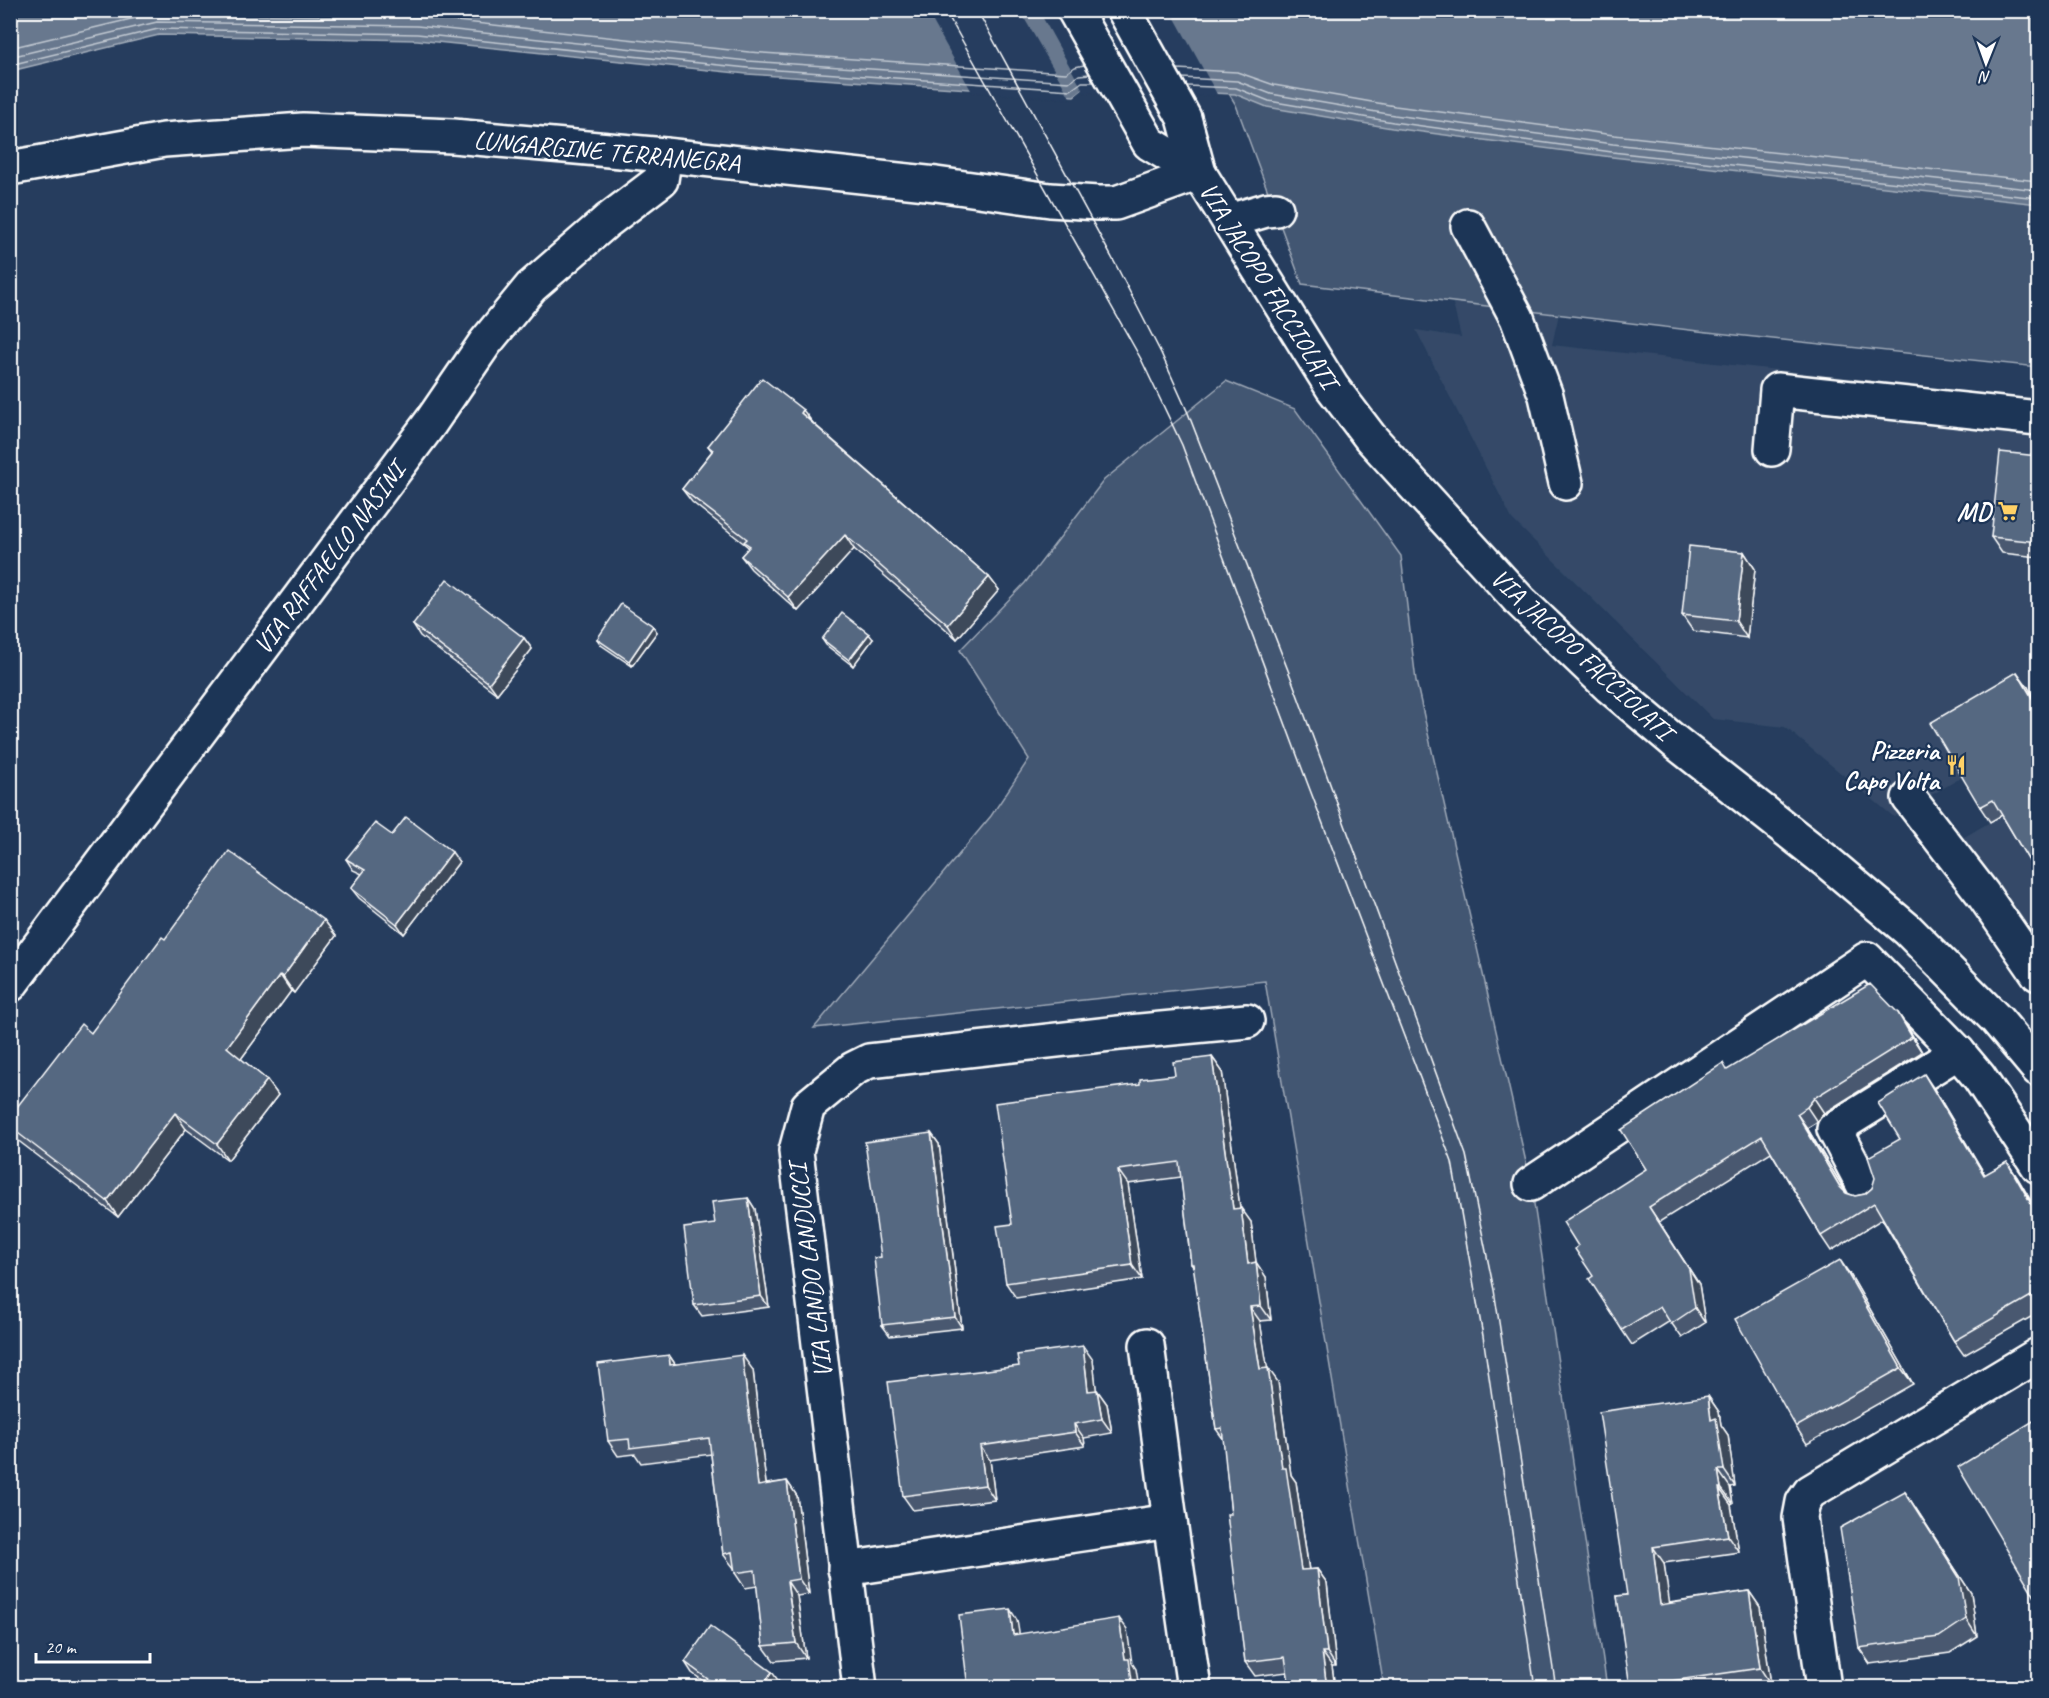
<svg xmlns="http://www.w3.org/2000/svg" width="2049" height="1698" viewBox="0 0 2049 1698" font-family="Caveat,sans-serif">
	<rect width="100%" height="100%" fill="#263d5e"/>
	<filter id="ink" filterUnits="userSpaceOnUse"><feTurbulence type="fractalNoise" baseFrequency=".0167" numOctaves="2"/><feDisplacementMap in="SourceGraphic" scale="12" xChannelSelector="R" yChannelSelector="G"/><feConvolveMatrix kernelMatrix="1 2 1 2 8 2 1 2 1" color-interpolation-filters="sRGB"/></filter>
	<g filter="url(#ink)">
		<polygon fill="#344a68" points="1438,242 1488,298 1500,322 1517,318 1520,296 1561,305 1552,345 2038,399 2038,947 1961,839 1990,822 1964,776 1894,817 1785,727 1713,719 1512,519 1416,330 1461,337"/>
		<g fill="#425672" stroke="#a0aab8" stroke-width="1.5">
			<polygon points="1179,11 2038,11 2038,367 1698,331 1302,284 1236,105"/>
			<polygon points="1226,381 1295,409 1401,556 1416,681 1531,1184 1607,1687 1384,1687 1265,981 814,1028 991,816 1029,759 960,650 1025,583 1104,480"/>
		</g>
		<polygon fill="#67788e" stroke="#a4aebb" stroke-width="1.5" points="10,11 2038,11 2038,204 1612,157 1392,128 1267,107 1235,94 1084,88 1074,96 747,74 417,40 159,35 11,71"/>
		<g fill="#263d5e">
			<polygon points="927,11 1020,11 1071,99 972,92"/>
			<polygon points="1039,11 1171,11 1218,96 1084,92"/>
		</g>
		<g fill="none" stroke-linecap="round" stroke-linejoin="round">
			<g stroke="#c2c9d2" stroke-width="1.5">
				<polyline points="10,48 156,13 418,17 749,52 1066,73 1075,67 1084,65"/>
				<polyline points="10,57 157,22 417,26 748,61 1069,82 1079,75 1090,74"/>
				<polyline points="10,65 158,29 417,34 748,68 1071,90 1082,82 1094,82"/>
				<polyline points="1177,69 1237,72 1274,85 1395,106 1614,135 2038,181"/>
				<polyline points="1182,78 1237,81 1271,94 1394,115 1613,144 2038,190"/>
				<polyline points="1187,86 1236,88 1269,101 1393,122 1612,152 2038,198"/>
			</g>
			<g stroke="#fff" stroke-width="38">
				<g id="minor">
					<polyline points="10,168 164,140 303,130 453,136 665,155 936,184 1050,200 1098,203 1116,203 1199,173"/>
					<polyline points="1229,221 1266,210 1276,209"/>
					<polyline points="1468,226 1517,318 1546,396 1566,483"/>
					<polyline points="1772,449 1777,390 2038,418"/>
					<polyline points="1909,798 1982,893 2038,974"/>
					<polyline points="10,985 431,422 485,343 531,287 607,221 661,180 665,155"/>
					<polyline points="1531,1184 1867,959 1958,1052 1979,1077 2038,1166"/>
					<polyline points="1867,1192 1834,1129 1958,1052"/>
					<polyline points="1147,1345 1170,1521 1194,1688"/>
					<polyline points="845,1569 1170,1521"/>
					<polyline points="860,1688 796,1151 808,1106 853,1069 869,1061 1119,1033 1247,1021"/>
					<polyline points="1824,1688 1800,1518 1803,1502 1810,1492 2038,1355"/>
				</g>
			</g>
			<g stroke="#fff" stroke-width="38">
				<g id="major">
					<polyline points="1074,10 1149,143 1199,173"/>
					<polyline points="1124,10 1184,118 1199,173 1332,387 1370,437 1520,601 1610,687 1674,741 1825,860 1908,930 1997,1020 2038,1069"/>
				</g>
			</g>
			<use href="#minor" stroke="#1d3557" stroke-width="33"/>
			<use href="#major" stroke="#1d3557" stroke-width="33"/>
			<g stroke="#fff" stroke-width="1.5">
				<polyline points="945,10 1141,359 1182,445 1307,782 1452,1162 1483,1336 1535,1688"/>
				<polyline points="977,10 1117,267 1161,353 1188,413 1293,683 1466,1155 1494,1290 1556,1688"/>
			</g>
		</g>
		<g fill="#49596f" stroke="#fff" stroke-width="1.5">
			<polygon points="812,422 989,577 999,590 957,639 854,549 798,611 751,569 741,556 749,548 747,546 692,502 682,489 712,451 708,446"/>
			<polygon points="2038,456 2038,557 2002,553 1991,537"/>
			<polygon points="1744,552 1755,569 1747,638 1693,631 1682,615"/>
			<polygon points="413,625 524,638 532,649 497,694 420,636"/>
			<polygon points="653,626 657,632 632,666 601,645 597,639"/>
			<polygon points="822,639 873,639 853,666 826,645"/>
			<polygon points="2028,687 2038,706 2038,876 2002,815 1990,822 1980,807"/>
			<polygon points="392,835 459,862 404,934 359,898 351,888 362,874 353,870 346,859"/>
			<polygon points="324,920 336,936 294,993 291,991 241,1059 267,1080 278,1095 228,1160 186,1129 118,1217 16,1139 10,1131 10,1116 91,1033 165,939"/>
			<polygon points="1898,1013 1908,1028 1922,1052 1824,1113 1817,1122 1807,1128 1845,1191 1846,1193 1855,1196 1865,1194 1872,1188 1900,1139 1934,1089 1985,1175 2007,1162 2017,1177 2038,1213 2038,1313 1964,1355 1954,1341 1882,1219 1831,1251 1821,1236 1771,1152 1659,1222 1699,1284 1705,1323 1682,1338 1670,1321 1632,1345 1622,1330 1578,1246 1646,1169 1728,1070"/>
			<polygon points="1212,1057 1222,1071 1240,1208 1251,1222 1256,1263 1266,1277 1271,1320 1260,1321 1267,1368 1278,1382 1291,1475 1296,1482 1309,1570 1317,1569 1327,1583 1336,1666 1332,1666 1335,1688 1290,1688 1287,1672 1255,1676 1245,1662 1224,1440 1216,1429 1194,1268 1191,1264 1181,1177 1128,1184 1142,1279 1016,1298 1006,1283 1012,1224 1140,1084 1175,1075"/>
			<polygon points="931,1133 939,1144 962,1328 890,1336 882,1325"/>
			<polygon points="748,1198 755,1209 769,1307 702,1316 694,1305 715,1224"/>
			<polygon points="1851,1276 1913,1384 1807,1444 1796,1427"/>
			<polygon points="669,1355 675,1364 753,1370 766,1484 787,1481 797,1496 809,1594 797,1596 806,1658 774,1661 763,1646 757,1586 745,1588 735,1573 734,1568 723,1554 711,1454 641,1463 635,1454 618,1456 608,1441"/>
			<polygon points="1093,1360 1096,1390 1097,1390 1107,1404 1112,1433 1084,1438 1085,1446 990,1460 995,1500 913,1510 903,1496"/>
			<polygon points="1708,1396 1719,1412 1721,1425 1728,1435 1735,1486 1730,1487 1733,1504 1731,1505 1739,1552 1664,1563 1669,1603 1749,1591 1760,1607 1771,1685 1752,1688 1631,1688 1617,1596 1627,1595"/>
			<polygon points="1905,1492 1971,1593 1977,1636 1950,1653 1870,1664 1859,1648"/>
			<polygon points="685,1662 780,1683 777,1688 713,1688 692,1673"/>
		</g>
		<g fill="#3c485a" stroke="#fff" stroke-width="1.5">
			<polygon points="803,410 813,423 801,413"/>
			<polygon points="845,535 854,549 798,611 788,597"/>
			<polygon points="1744,552 1755,569 1747,638 1736,621"/>
			<polygon points="989,577 999,590 957,639 948,625"/>
			<polygon points="653,626 657,632 632,666 629,661"/>
			<polygon points="869,634 873,639 853,666 849,660"/>
			<polygon points="524,638 532,649 497,694 489,683"/>
			<polygon points="2017,672 2028,687 2038,706 2038,708"/>
			<polygon points="452,852 459,862 404,934 397,924"/>
			<polygon points="324,920 336,936 294,993 283,977"/>
			<polygon points="280,975 291,991 238,1063 227,1047"/>
			<polygon points="1898,1013 1908,1028 1922,1052 1912,1037"/>
			<polygon points="1212,1057 1222,1071 1242,1223 1233,1209"/>
			<polygon points="1924,1074 1934,1089 1994,1190 1984,1175"/>
			<polygon points="267,1080 278,1095 228,1160 217,1144"/>
			<polygon points="1814,1098 1824,1113 1817,1122 1807,1107"/>
			<polygon points="175,1113 186,1129 118,1217 107,1201"/>
			<polygon points="1797,1114 1807,1128 1851,1201 1840,1187"/>
			<polygon points="931,1133 939,1144 962,1328 955,1317"/>
			<polygon points="2007,1162 2017,1177 2038,1213 2038,1216"/>
			<polygon points="1118,1170 1128,1184 1142,1279 1132,1265"/>
			<polygon points="748,1198 755,1209 769,1307 761,1296"/>
			<polygon points="1649,1207 1699,1284 1705,1323 1695,1308"/>
			<polygon points="1241,1208 1251,1222 1258,1278 1248,1264"/>
			<polygon points="1840,1260 1851,1276 1913,1384 1901,1368"/>
			<polygon points="1256,1262 1266,1277 1271,1320 1261,1306"/>
			<polygon points="1250,1307 1260,1321 1270,1384 1260,1369"/>
			<polygon points="1083,1346 1093,1360 1098,1405 1088,1391"/>
			<polygon points="669,1355 679,1370 670,1365"/>
			<polygon points="742,1355 753,1370 768,1501 758,1486"/>
			<polygon points="1268,1368 1278,1382 1291,1475 1296,1482 1311,1585 1301,1570 1282,1468"/>
			<polygon points="1097,1390 1107,1404 1112,1433 1102,1419"/>
			<polygon points="1708,1396 1719,1412 1721,1425 1728,1435 1735,1486 1724,1470 1711,1420"/>
			<polygon points="1074,1424 1084,1438 1085,1446 1075,1432"/>
			<polygon points="980,1446 990,1460 995,1500 985,1485"/>
			<polygon points="1718,1470 1730,1487 1733,1504 1721,1488"/>
			<polygon points="787,1481 797,1496 809,1594 799,1579"/>
			<polygon points="1719,1488 1731,1505 1739,1552 1728,1536"/>
			<polygon points="1905,1492 1971,1593 1977,1636 1966,1619"/>
			<polygon points="1653,1547 1664,1563 1672,1621 1660,1605"/>
			<polygon points="1317,1569 1327,1583 1336,1666 1327,1652"/>
			<polygon points="787,1581 797,1596 806,1658 796,1643"/>
			<polygon points="1749,1591 1760,1607 1771,1685 1760,1668"/>
			<polygon points="1010,1609 1017,1620 1021,1645 1013,1635"/>
			<polygon points="1119,1618 1127,1629 1132,1663 1136,1669 1139,1688 1133,1688 1125,1659"/>
			<polygon points="1322,1652 1332,1666 1335,1688 1327,1688"/>
			<polygon points="772,1672 780,1683 777,1688 761,1688"/>
		</g>
		<g fill="#556781" stroke="#fff" stroke-width="1.5">
			<polygon points="762,378 803,410 801,413 989,577 948,625 845,535 788,597 741,556 750,546 744,542 747,539 682,489 713,450 708,446"/>
			<polygon points="2000,452 2038,456 2038,542 1991,537"/>
			<polygon points="1689,546 1744,552 1736,621 1682,615"/>
			<polygon points="447,579 524,638 489,683 413,625"/>
			<polygon points="621,604 653,626 629,661 597,639"/>
			<polygon points="842,613 869,634 849,660 822,639"/>
			<polygon points="2017,672 2038,708 2038,876 1993,800 1980,807 1930,723"/>
			<polygon points="406,817 452,852 397,924 351,888 365,870 346,859 375,823 392,835"/>
			<polygon points="229,851 324,920 283,977 280,975 227,1047 267,1080 217,1144 175,1113 107,1201 10,1127 10,1116 81,1024 91,1033 162,937 165,939"/>
			<polygon points="1870,984 1898,1013 1912,1037 1814,1098 1807,1107 1797,1114 1840,1187 1846,1193 1855,1196 1865,1194 1872,1188 1875,1178 1868,1157 1900,1139 1878,1103 1924,1074 1984,1175 2007,1162 2038,1216 2038,1292 1954,1341 1874,1203 1821,1236 1762,1136 1649,1207 1689,1269 1695,1308 1671,1324 1660,1306 1622,1330 1589,1279 1593,1276 1575,1249 1578,1246 1563,1222 1646,1169 1621,1130 1723,1063 1727,1070"/>
			<polygon points="1212,1057 1233,1209 1241,1208 1248,1264 1256,1262 1261,1306 1250,1307 1260,1369 1268,1368 1282,1468 1286,1468 1301,1570 1317,1569 1327,1652 1322,1652 1327,1688 1290,1688 1285,1657 1245,1662 1227,1514 1231,1514 1222,1428 1216,1429 1193,1264 1191,1264 1179,1162 1118,1170 1132,1265 1006,1283 997,1226 1012,1224 995,1103 1140,1084 1140,1079 1175,1075 1173,1062"/>
			<polygon points="931,1133 955,1317 882,1325 874,1258 881,1257 865,1142"/>
			<polygon points="748,1198 761,1296 694,1305 684,1228 715,1224 712,1202"/>
			<polygon points="1840,1260 1901,1368 1796,1427 1735,1319"/>
			<polygon points="1083,1346 1088,1391 1097,1390 1102,1419 1074,1424 1075,1432 980,1446 985,1485 903,1496 888,1382 1019,1366 1017,1355"/>
			<polygon points="669,1355 670,1365 742,1355 758,1486 787,1481 799,1579 787,1581 796,1643 763,1646 755,1570 735,1573 732,1552 723,1554 709,1438 630,1448 629,1439 608,1441 598,1364"/>
			<polygon points="1708,1396 1711,1420 1716,1418 1724,1470 1718,1470 1721,1488 1719,1488 1728,1536 1653,1547 1660,1605 1749,1591 1760,1668 1630,1687 1617,1596 1627,1595 1599,1412"/>
			<polygon points="2038,1418 2038,1602 1958,1467"/>
			<polygon points="1905,1492 1959,1577 1966,1619 1939,1637 1859,1648 1840,1528"/>
			<polygon points="1010,1609 1013,1635 1119,1618 1125,1659 1129,1659 1133,1688 968,1688 959,1615"/>
			<polygon points="710,1626 772,1672 761,1688 720,1688 685,1662"/>
			<polygon points="613,1682 621,1688 609,1688"/>
		</g>
	</g>
	<defs>
		<g id="supermarket-bare" transform="scale(1.62)"><path d="M-6-5.5h2.5l.6 2H6L4.5 2H-2.5L-4.4-4H-6ZM-1.5 3.2a1.3 1.3 0 1 0 .1 0ZM3 3.2a1.3 1.3 0 1 0 .1 0Z" fill="#ffd166" stroke="#1d3557" stroke-width="2.5" paint-order="stroke"/></g>
		<g id="restaurant-bare" transform="scale(1.62)"><path d="M-5-6h1v4h1v-4h1v4h1v-4h1v5L-1.5 .5V6h-2V.5L-5-1ZM5-6V6H3V1.5H1.5Q1.5-4 5-6Z" fill="#ffd166" stroke="#1d3557" stroke-width="2.5" paint-order="stroke"/></g>
	</defs>
	<g fill-rule="evenodd">
		<use href="#supermarket-bare" x="2008" y="511"/>
		<use href="#restaurant-bare" x="1956" y="765"/>
	</g>
	<g text-anchor="middle" stroke-width="4.5" stroke-linejoin="round" paint-order="stroke">
		<g font-size="26" fill="#fff" stroke="#1d3557">
			<text transform="translate(607 151) rotate(5)" y="9">LUNGARGINE TERRANEGRA</text>
			<text transform="translate(1269 285) rotate(58)" y="9">VIA JACOPO FACCIOLATI</text>
			<text transform="translate(329 558) rotate(-53)" y="9">VIA RAFFAELLO NASINI</text>
			<text transform="translate(1582 654) rotate(43)" y="9">VIA JACOPO FACCIOLATI</text>
			<text transform="translate(810 1271) rotate(-97)" y="9">VIA LANDO LANDUCCI</text>
		</g>
		<g font-size="26" font-weight="bold" fill="#fff" stroke="#1d3557" text-anchor="end">
			<text x="1991" y="520">MD</text>
			<text x="1939" y="759">Pizzeria<tspan x="1939" dy="30">Capo Volta</tspan></text>
		</g>
	</g>
	<rect width="2049" height="1698" fill="none" stroke="#1d3557" stroke-width="36"/>
	<rect x="18" y="18" width="2013" height="1662" fill="none" stroke="#fff" stroke-width="2" filter="url(#ink)"/>
	<g transform="translate(1986 63) rotate(181)" stroke="#1d3557" stroke-width="4.5" paint-order="stroke">
	<path d="M0-4.5L10 22L0 15L-10 22Z" fill="#ffffff"/>
	<text y="-9" font-size="16" font-weight="bold" text-anchor="middle" fill="#ffffff">N</text>
	</g>
	<path d="M36 1653v9h114v-9" fill="none" stroke="#ffffff" stroke-width="3"/>
	<text x="45" y="1653" font-size="18" fill="#ffffff" stroke="#1d3557" stroke-width="4.5" paint-order="stroke">20 m</text>
</svg>
